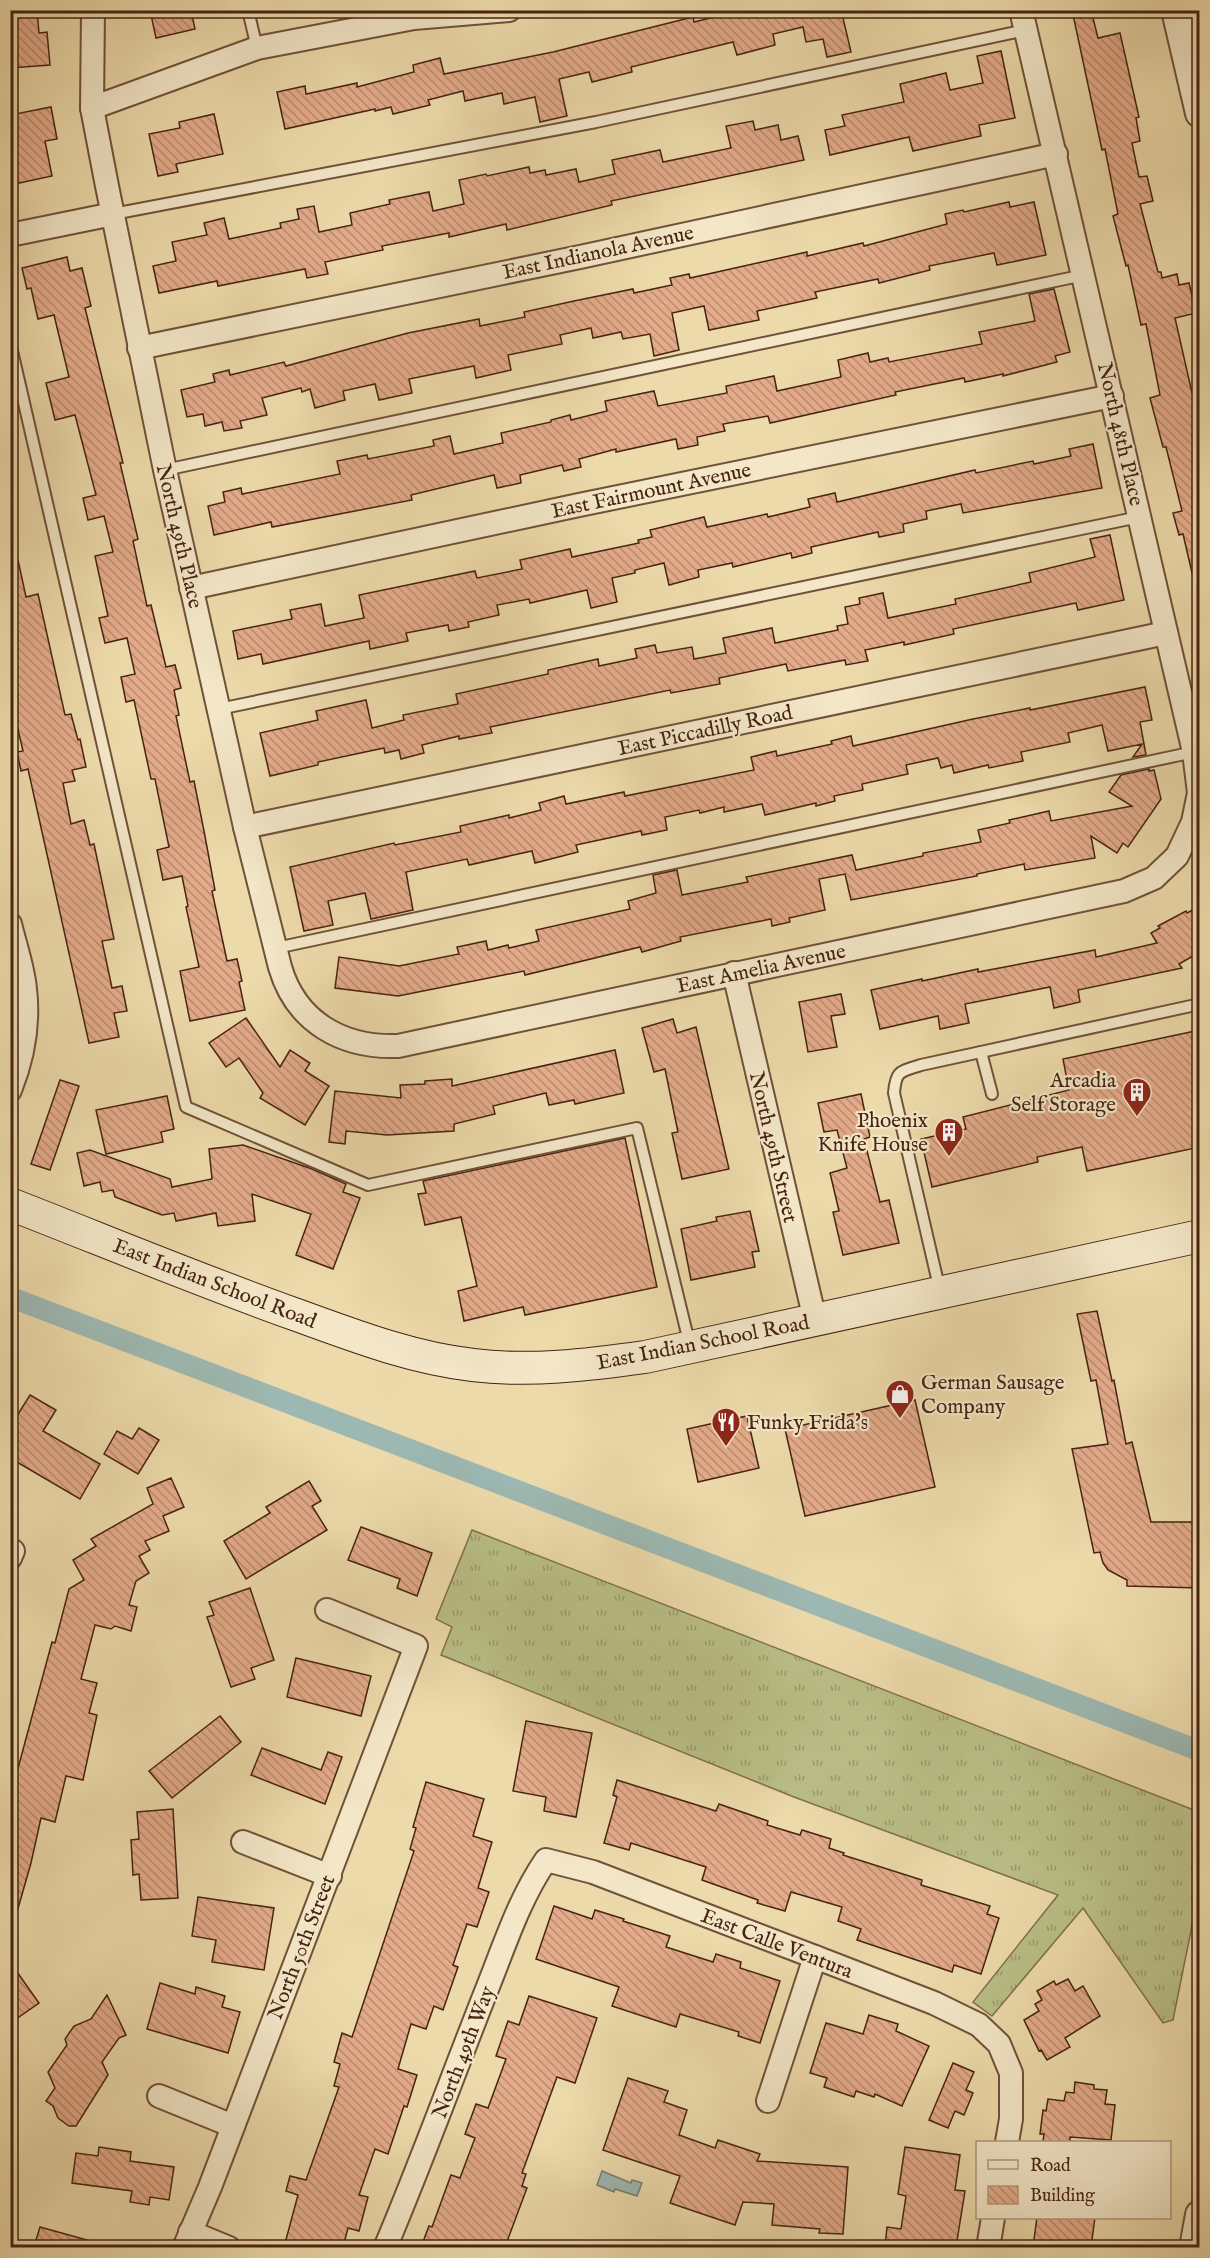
<svg xmlns="http://www.w3.org/2000/svg" width="1210" height="2258" viewBox="0 0 1210 2258" font-family="'IM FELL English',serif">
	<defs>
		<pattern id="grass-tufts" width="24" height="20" patternUnits="userSpaceOnUse" patternTransform="scale(1.5)"><rect width="24" height="20" fill="#babf87"/><path d="M3 7l-1-3M5 7V3M7 7l1-3M15 17l-1-3M17 17v-4M19 17l1-3" fill="none" stroke="#999b6d"/></pattern>
		<pattern id="building-back-hatch" width="6" height="6" patternUnits="userSpaceOnUse" patternTransform="scale(1.5)"><rect width="6" height="6" fill="#e4ab8a"/><path d="M-1 5l2 2M0 0l6 6M5-1l2 2" fill="none" stroke="#bb8b70"/></pattern>
	</defs>
	<rect width="100%" height="100%" fill="#eddaaa"/>
	<filter id="stains"><feTurbulence type="fractalNoise" baseFrequency=".00333" numOctaves="4"/><feColorMatrix values="0 0 0 0 .2 0 0 0 0 .09 0 0 0 0 .02 0 0 0 .5 -.17"/></filter>
	<radialGradient id="worn" r=".72"><stop offset=".6" stop-color="#630" stop-opacity="0"/><stop offset="1" stop-color="#630" stop-opacity=".3"/></radialGradient>
	<g fill="url(#grass-tufts)" stroke="#80714d" stroke-width="1.5">
		<polygon points="1188,11 1199,11 1199,61"/>
		<polygon points="472,1530 1199,1812 1199,1891 1173,2020 1163,2023 1083,1908 992,2016 973,2002 1058,1895 794,1797 441,1655 452,1627 436,1619"/>
	</g>
	<polygon fill="#9cb8b2" stroke="#7a7c72" stroke-width="1.5" points="602,2171 631,2183 632,2180 642,2183 637,2196 615,2189 614,2192 597,2185"/>
	<g fill="none" stroke-linecap="round" stroke-linejoin="round">
		<polyline stroke="#9cb8b2" stroke-width="21" points="10,1297 1200,1751"/>
	</g>
	<g fill="url(#building-back-hatch)" stroke="#462313" stroke-width="1.5">
		<polygon points="10,10 37,10 39,33 47,32 50,65 10,68"/>
		<polygon points="150,10 191,10 195,29 156,38"/>
		<polygon points="742,10 845,10 846,17 843,18 851,52 827,57 823,39 806,42 803,27 773,34 775,45 737,55 733,42 631,67 632,72 592,82 589,72 559,79 567,116 540,122 535,97 504,104 502,93 465,101 463,91 428,100 430,105 393,114 391,107 375,111 375,109 285,129 277,92 305,86 306,94 357,83 357,87 414,72 413,65 440,58 444,74 553,52 693,17 694,22"/>
		<polygon points="1072,10 1091,10 1098,38 1120,33 1139,117 1136,118 1140,141 1132,143 1139,177 1147,176 1153,201 1140,204 1158,272 1161,272 1162,278 1177,274 1179,285 1189,283 1196,313 1175,318 1200,428 1200,577 1193,577 1183,534 1179,535 1173,513 1182,511 1166,447 1163,447 1150,398 1160,395 1146,324 1141,325 1128,265 1126,266 1113,216 1118,214 1105,149 1102,150"/>
		<polygon points="1001,51 1015,118 979,125 981,136 913,151 909,137 830,155 825,130 845,126 842,115 904,102 900,84 946,73 950,90 983,83 977,56"/>
		<polygon points="51,107 57,139 45,141 52,176 10,185 10,115"/>
		<polygon points="214,114 223,154 176,164 178,172 158,176 149,134 180,128 179,122"/>
		<polygon points="753,121 755,130 778,125 781,140 798,136 804,160 611,201 612,205 507,230 506,224 449,237 449,233 382,246 383,250 325,262 328,274 307,278 305,269 218,286 217,281 159,293 153,266 176,261 172,242 207,235 204,223 224,218 229,239 281,228 280,223 299,219 297,209 314,206 319,232 352,225 350,213 390,204 389,200 429,192 433,211 464,204 459,180 486,174 487,176 529,167 530,173 545,170 546,175 576,169 579,182 615,174 612,160 660,150 663,162 731,148 726,126"/>
		<polygon points="1009,202 1010,207 1034,202 1046,255 997,265 994,253 929,266 930,270 879,283 878,279 815,292 817,298 757,311 759,320 709,330 704,306 672,313 679,350 654,356 650,334 623,339 621,332 593,338 591,328 560,335 562,344 508,355 511,370 476,378 474,366 409,379 412,393 379,400 375,384 343,391 345,400 315,408 310,389 302,392 301,388 262,398 267,415 240,421 242,428 224,431 222,422 205,426 203,414 187,417 181,390 215,382 213,374 229,370 230,375 284,362 286,366 408,333 479,319 480,326 525,317 524,312 574,301 633,289 634,293 672,285 670,278 689,274 690,278 807,252 807,256 863,243 864,246 947,224 945,214 963,210 964,212"/>
		<polygon points="67,257 70,271 82,268 91,306 85,308 123,463 120,463 138,539 133,541 147,606 151,605 166,667 175,665 181,688 174,690 179,715 176,716 190,782 194,781 204,831 215,890 212,891 227,961 237,959 242,981 239,982 245,1010 190,1021 180,971 199,967 186,907 188,906 182,876 163,880 157,850 169,847 155,779 151,779 134,700 126,702 121,677 135,674 127,638 105,643 99,618 108,616 95,556 113,552 104,516 88,520 83,498 96,495 75,415 55,420 46,383 69,377 54,315 38,319 31,288 27,289 22,268"/>
		<polygon points="1054,289 1070,352 1055,356 1057,362 1003,376 1003,374 965,382 964,378 895,392 896,395 770,423 768,416 723,424 725,431 697,437 698,445 678,449 676,439 616,452 616,449 579,459 581,467 564,471 562,465 520,475 521,483 497,488 494,475 411,495 412,500 272,527 271,522 214,535 208,506 225,502 223,492 241,488 242,494 340,474 337,461 367,455 368,459 434,446 433,440 450,436 454,454 503,443 501,433 551,422 551,420 570,415 571,420 607,411 605,401 654,391 658,406 727,393 726,386 774,376 777,391 841,377 838,360 868,353 870,362 888,358 889,362 982,344 979,332 1035,321 1029,294"/>
		<polygon points="1093,444 1102,488 963,513 961,504 926,511 927,519 903,524 904,532 879,537 878,532 811,547 812,553 792,558 791,553 733,567 732,563 698,570 699,577 669,585 664,563 635,570 635,573 612,578 617,602 591,608 587,590 530,603 529,599 497,605 499,615 468,622 469,627 449,631 448,625 406,633 408,641 370,649 369,641 263,664 261,654 238,659 233,631 292,619 290,610 321,604 325,626 364,618 359,595 475,571 477,578 522,569 520,560 570,549 572,557 639,543 638,540 652,537 650,530 704,517 707,527 767,514 768,517 810,507 808,499 835,493 837,502 975,470 976,473 1033,461 1034,464 1071,456 1069,449"/>
		<polygon points="1110,535 1124,600 1078,610 1076,603 953,629 954,634 904,645 904,642 865,650 868,661 846,665 845,660 788,671 786,664 719,678 720,684 671,693 670,690 490,727 492,733 459,739 459,736 422,745 424,753 401,759 399,750 385,753 384,748 318,762 318,765 270,776 260,733 318,720 316,711 366,700 372,728 404,720 403,715 458,704 456,694 548,674 548,670 598,659 599,666 637,658 635,649 655,645 657,653 692,647 694,659 726,653 723,638 772,628 775,643 838,630 837,626 848,624 845,607 860,604 859,598 883,593 888,618 956,604 955,599 1031,582 1029,573 1095,557 1090,539"/>
		<polygon points="18,560 26,597 38,594 65,715 71,714 78,740 80,739 86,767 72,770 75,781 63,783 71,824 84,820 90,845 94,844 114,939 102,941 112,988 122,986 127,1011 114,1013 119,1037 89,1043 28,769 21,771 17,752 23,751 13,708 16,707 10,685 10,561"/>
		<polygon points="1145,687 1152,720 1140,722 1146,755 1133,757 1142,744 1108,751 1102,725 1068,733 1070,742 1021,752 1023,761 989,768 988,765 954,773 952,765 941,768 938,758 906,765 908,774 862,784 863,790 834,796 835,801 816,806 816,803 765,815 762,804 724,812 724,807 700,813 699,810 665,817 667,830 642,835 641,831 576,845 578,852 535,863 532,851 469,865 467,859 406,872 413,910 371,919 365,893 328,901 333,925 304,931 290,867 394,843 395,845 461,832 460,826 509,815 509,818 541,810 539,803 564,796 566,804 624,792 625,796 754,770 751,757 776,751 777,756 832,744 831,741 851,736 853,746 973,719 1030,708 1030,710"/>
		<polygon points="1149,769 1149,771 1154,770 1161,799 1128,847 1123,843 1117,853 1091,836 1095,858 1025,870 1024,864 977,874 977,876 851,900 845,874 819,879 825,910 789,918 790,922 772,926 771,919 756,922 680,937 681,941 642,952 640,947 525,975 524,971 398,996 335,988 339,957 399,966 459,954 457,947 486,941 488,950 508,945 509,948 539,941 536,930 630,909 628,901 656,893 653,875 677,870 682,895 748,882 746,877 852,855 856,870 923,856 923,853 981,842 978,830 1010,823 1009,820 1049,811 1051,821 1132,806 1109,792 1121,775"/>
		<polygon points="1200,906 1200,952 1179,964 1182,968 1078,990 1080,1002 1054,1008 1050,987 965,1004 969,1023 940,1029 938,1016 880,1029 871,990 922,979 922,981 978,969 978,972 1095,950 1096,957 1157,943 1151,933 1160,928 1158,926 1186,911 1187,913"/>
		<polygon points="841,994 845,1014 831,1016 837,1047 808,1052 799,1002"/>
		<polygon points="246,1018 280,1067 290,1050 310,1063 305,1071 329,1086 305,1125 260,1098 263,1093 239,1058 226,1067 209,1043"/>
		<polygon points="673,1019 677,1033 696,1027 729,1169 682,1179 672,1133 678,1132 665,1069 654,1072 642,1028"/>
		<polygon points="1200,1030 1200,1147 1087,1171 1082,1147 1037,1157 1038,1162 932,1187 921,1139 966,1129 963,1117 1069,1090 1063,1059"/>
		<polygon points="615,1050 624,1093 575,1104 574,1100 549,1105 546,1093 493,1106 495,1114 454,1124 454,1131 387,1135 346,1131 345,1144 329,1142 335,1091 401,1098 400,1085 425,1084 425,1081 452,1079 452,1086"/>
		<polygon points="60,1080 79,1086 50,1170 31,1164"/>
		<polygon points="861,1094 870,1137 864,1139 880,1202 889,1200 899,1243 843,1255 833,1212 839,1211 830,1173 847,1168 837,1130 824,1132 818,1103"/>
		<polygon points="167,1096 174,1129 161,1132 163,1142 106,1154 96,1110"/>
		<polygon points="625,1138 657,1287 525,1315 523,1307 464,1321 458,1291 477,1286 461,1217 425,1225 418,1194 426,1193 423,1181"/>
		<polygon points="243,1145 312,1169 346,1184 343,1192 360,1198 333,1269 296,1255 311,1214 252,1194 255,1221 218,1226 216,1213 176,1221 174,1213 162,1215 115,1197 113,1190 102,1192 100,1182 84,1186 77,1153 90,1150 170,1179 172,1187 212,1179 209,1149"/>
		<polygon points="750,1211 759,1251 752,1252 755,1267 691,1280 681,1229 717,1221 716,1217"/>
		<polygon points="1097,1311 1112,1381 1114,1380 1126,1444 1132,1442 1151,1522 1200,1522 1200,1588 1127,1586 1127,1580 1108,1570 1103,1563 1100,1552 1094,1553 1072,1449 1108,1444 1096,1380 1091,1381 1077,1314"/>
		<polygon points="30,1395 56,1410 43,1431 100,1464 80,1499 10,1458 10,1427"/>
		<polygon points="915,1400 935,1487 805,1516 785,1429"/>
		<polygon points="747,1416 759,1468 698,1482 687,1429"/>
		<polygon points="139,1428 159,1440 138,1474 104,1454 117,1431 132,1439"/>
		<polygon points="171,1478 184,1507 163,1516 169,1531 145,1541 150,1550 139,1556 149,1573 136,1581 129,1605 137,1607 131,1631 115,1626 111,1629 95,1625 81,1679 97,1683 89,1713 97,1715 83,1780 66,1776 55,1822 41,1818 31,1863 15,1919 10,1918 10,1798 52,1642 55,1643 69,1589 84,1580 73,1560 96,1546 91,1539 153,1504 147,1488"/>
		<polygon points="309,1481 321,1501 312,1506 327,1530 246,1579 224,1541 270,1513 266,1507"/>
		<polygon points="361,1527 432,1553 417,1596 397,1588 400,1579 348,1560"/>
		<polygon points="250,1588 274,1660 251,1668 255,1679 231,1687 207,1617 214,1615 209,1602"/>
		<polygon points="296,1658 371,1676 361,1716 287,1697"/>
		<polygon points="220,1716 241,1742 172,1798 149,1771"/>
		<polygon points="526,1721 592,1733 576,1817 544,1811 546,1797 513,1791"/>
		<polygon points="262,1748 321,1770 328,1752 342,1757 325,1804 251,1775"/>
		<polygon points="617,1780 716,1811 719,1804 768,1821 767,1825 800,1835 802,1830 831,1839 829,1848 844,1853 843,1855 922,1880 921,1885 990,1906 987,1914 999,1918 981,1974 954,1965 952,1972 857,1940 861,1929 838,1921 842,1907 791,1892 785,1911 757,1903 758,1900 702,1880 706,1867 631,1843 629,1850 604,1843 617,1797 613,1795"/>
		<polygon points="426,1782 484,1799 473,1836 492,1842 478,1888 489,1892 477,1927 467,1924 453,1965 458,1967 443,2010 434,2006 426,2029 411,2024 398,2069 417,2075 407,2107 404,2106 388,2154 375,2149 359,2195 368,2197 359,2231 348,2228 343,2247 284,2247 298,2195 286,2191 290,2176 306,2180 339,2087 334,2086 340,2064 334,2062 342,2033 352,2037 414,1851 410,1849 416,1828 413,1827"/>
		<polygon points="173,1809 178,1898 141,1900 139,1874 133,1875 131,1840 139,1839 137,1812"/>
		<polygon points="198,1897 274,1908 264,1970 212,1962 216,1940 192,1936"/>
		<polygon points="554,1906 592,1919 595,1910 624,1919 623,1921 670,1936 666,1947 713,1962 716,1954 741,1962 740,1968 780,1981 760,2043 738,2036 739,2032 680,2014 676,2027 612,2006 619,1987 536,1959"/>
		<polygon points="10,1962 39,2003 16,2019 10,2010"/>
		<polygon points="1068,1979 1075,1991 1083,1986 1100,2016 1065,2038 1070,2047 1047,2060 1041,2050 1039,2051 1024,2020 1039,2011 1035,2004 1042,2000 1037,1991 1054,1981 1056,1985"/>
		<polygon points="160,1983 195,1994 196,1987 225,1996 222,2007 240,2012 228,2053 147,2029"/>
		<polygon points="107,1995 126,2035 119,2038 102,2062 108,2075 76,2126 69,2126 58,2118 53,2106 46,2101 55,2088 48,2072 67,2045 65,2039 74,2026 91,2019"/>
		<polygon points="529,1996 597,2018 575,2083 557,2077 522,2173 526,2174 522,2186 527,2188 505,2247 421,2247 429,2226 432,2227 451,2175 460,2178 475,2138 465,2134 476,2104 488,2108 506,2059 496,2056 508,2021 519,2025"/>
		<polygon points="869,2015 898,2024 896,2031 929,2046 902,2106 875,2094 874,2097 856,2091 854,2097 824,2087 827,2078 810,2073 826,2023 863,2034"/>
		<polygon points="953,2063 974,2072 966,2090 973,2093 964,2115 955,2111 948,2128 929,2120"/>
		<polygon points="628,2078 668,2091 664,2102 687,2110 679,2135 715,2148 718,2140 760,2154 757,2161 848,2167 843,2234 819,2233 820,2229 772,2225 774,2204 743,2202 735,2225 670,2203 680,2176 603,2150"/>
		<polygon points="1075,2082 1094,2085 1094,2089 1107,2090 1105,2104 1115,2105 1111,2140 1070,2137 1070,2142 1043,2142 1044,2134 1040,2134 1043,2110 1046,2111 1048,2099 1064,2101 1066,2092 1074,2093"/>
		<polygon points="99,2147 131,2152 130,2161 174,2167 169,2200 150,2197 149,2205 130,2202 132,2191 72,2183 76,2153 98,2156"/>
		<polygon points="905,2147 960,2155 955,2190 965,2191 956,2247 885,2247 887,2227 901,2229 906,2196 898,2194"/>
		<polygon points="1037,2217 1095,2217 1091,2247 1033,2247"/>
		<polygon points="40,2227 98,2243 97,2247 34,2247"/>
	</g>
	<g fill="none" stroke-linecap="round" stroke-linejoin="round">
		<g stroke="#705139" stroke-width="14">
			<g id="service">
				<polyline points="248,10 257,48"/>
				<polyline points="113,214 596,122 1026,30"/>
				<polyline points="10,342 186,1107 368,1185 637,1128 690,1346"/>
				<polyline points="165,470 1084,275"/>
				<polyline points="219,709 1139,517"/>
				<polyline points="276,948 1194,752"/>
				<polyline points="981,1052 992,1094"/>
				<path d="M940 1291 894 1093C896 1070 900 1072 921 1065L1200 1004"/>
			</g>
		</g>
		<g stroke="#705139" stroke-width="26">
			<g id="minor">
				<path d="M93 10 92 108 107 186 165 470 245 827 280 967C296 1022 342 1048 398 1046L1124 891 1154 878 1177 856 1193 822 1199 793 1194 752 1021 10"/>
				<polyline points="92,108 257,48 414,18 509,10"/>
				<polyline points="10,235 113,214"/>
				<polyline points="139,348 580,257 1056,154"/>
				<polyline points="191,588 579,505 1112,396"/>
				<polyline points="245,827 1166,633"/>
				<path d="M10 924C15 945 23 967 25 989 29 1023 23 1058 10 1090"/>
				<polyline points="734,973 815,1320"/>
				<polyline points="10,1550 13,1551 10,1558"/>
				<polyline points="243,1842 330,1876"/>
				<polyline points="159,2096 233,2126"/>
				<polyline points="768,2101 815,1957"/>
				<polyline points="190,2232 229,2248"/>
				<polyline points="184,2248 210,2187 416,1646 327,1610"/>
				<path d="M385 2248C422 2161 454 2072 489 1984 506 1941 520 1898 546 1860L593 1872 815 1957 934 2003 979 2025 999 2044 1011 2073V2119L1007 2142"/>
				<polyline points="988,2248 993,2218"/>
			</g>
		</g>
		<g stroke="#705139" stroke-width="32">
			<g id="tertiary">
				<polyline points="1176,10 1200,113"/>
				<polyline points="1194,2248 1200,2215"/>
			</g>
		</g>
		<g stroke="#462313" stroke-width="34">
			<path id="secondary" d="M10 1204C105 1241 199 1280 294 1314 352 1335 411 1358 473 1365 529 1372 588 1365 645 1357L1200 1236"/>
		</g>
		<use href="#service" stroke="#f3e7c8" stroke-width="10"/>
		<use href="#minor" stroke="#f3e7c8" stroke-width="22"/>
		<use href="#tertiary" stroke="#f3e7c8" stroke-width="28"/>
		<use href="#secondary" stroke="#f3e7c8" stroke-width="32"/>
	</g>
	<defs>
		<g id="building-pin" transform="scale(1.5)"><path d="M0 17L-7.5 6A9.5 9.5 0 1 1 7.5 6Z" fill="#8f2418" stroke="#f3e7c8"/><path d="M-4-6H4V6H1V3H-1V6H-4ZM-2.5-4.3h1.7v1.8h-1.7ZM.8-4.3h1.7v1.8H.8ZM-2.5-1h1.7V.8h-1.7ZM.8-1h1.7V.8H.8Z" fill="#fff"/></g>
		<g id="shop-pin" transform="scale(1.5)"><path d="M0 17L-7.5 6A9.5 9.5 0 1 1 7.5 6Z" fill="#8f2418" stroke="#f3e7c8"/><path d="M-5-2.5h2.3a2.7 3.5 0 0 1 5.4 0H5L5.5 6h-11ZM-1.5-2.5h3a1.5 2.3 0 0 0-3 0Z" fill="#fff"/></g>
		<g id="restaurant-pin" transform="scale(1.5)"><path d="M0 17L-7.5 6A9.5 9.5 0 1 1 7.5 6Z" fill="#8f2418" stroke="#f3e7c8"/><path d="M-5-6h1v4h1v-4h1v4h1v-4h1v5L-1.5 .5V6h-2V.5L-5-1ZM5-6V6H3V1.5H1.5Q1.5-4 5-6Z" fill="#fff"/></g>
	</defs>
	<g fill-rule="evenodd">
		<use href="#building-pin" x="1137" y="1092"/>
		<use href="#building-pin" x="949" y="1132"/>
		<use href="#shop-pin" x="900" y="1394"/>
		<use href="#restaurant-pin" x="726" y="1422"/>
	</g>
	<g text-anchor="middle" stroke-width="4.5" stroke-linejoin="round" paint-order="stroke">
		<g font-size="21" fill="#462313" stroke="#f3e7c8">
			<text transform="translate(598 252) rotate(-12)" y="7">East Indianola Avenue</text>
			<text transform="translate(1121 434) rotate(77)" y="7">North 48th Place</text>
			<text transform="translate(651 490) rotate(-12)" y="7">East Fairmount Avenue</text>
			<text transform="translate(180 536) rotate(77)" y="7">North 49th Place</text>
			<text transform="translate(705 730) rotate(-12)" y="7">East Piccadilly Road</text>
			<text transform="translate(761 968) rotate(-12)" y="7">East Amelia Avenue</text>
			<text transform="translate(774 1147) rotate(77)" y="7">North 49th Street</text>
			<text transform="translate(215 1283) rotate(21)" y="7">East Indian School Road</text>
			<text transform="translate(703 1342) rotate(-11)" y="7">East Indian School Road</text>
			<text transform="translate(777 1943) rotate(21)" y="7">East Calle Ventura</text>
			<text transform="translate(301 1947) rotate(-69)" y="7">North 50th Street</text>
			<text transform="translate(463 2052) rotate(-69)" y="7">North 49th Way</text>
		</g>
		<g font-size="21" fill="#462313" stroke="#f3e7c8" text-anchor="end">
			<text x="1116" y="1087">Arcadia<tspan x="1116" dy="24">Self Storage</tspan></text>
			<text x="928" y="1127">Phoenix<tspan x="928" dy="24">Knife House</tspan></text>
			<text x="921" y="1389" text-anchor="start">German Sausage<tspan x="921" dy="24">Company</tspan></text>
			<text x="747" y="1429" text-anchor="start">Funky Frida's</text>
		</g>
	</g>
	<rect width="1210" height="2258" fill="none" stroke="#eddaaa" stroke-width="36"/>
	<rect x="12" y="12" width="1186" height="2234" fill="none" stroke="#462313" stroke-width="3"/>
	<rect x="18" y="18" width="1174" height="2222" fill="none" stroke="#462313" stroke-width="1.5"/>
	<rect x="976" y="2141" width="195" height="78" fill="#f3e7c8" stroke="#ae9980" stroke-width="1.5"/>
	<rect x="988" y="2160" width="30" height="9" fill="#f3e7c8" stroke="#ae9980" stroke-width="1.5"/>
	<text x="1030" y="2171" font-size="18" fill="#462313">Road</text>
	<rect x="988" y="2186" width="30" height="18" fill="url(#building-back-hatch)" stroke="#ae9980" stroke-width="1.5"/>
	<text x="1030" y="2201" font-size="18" fill="#462313">Building</text>
	<rect width="100%" height="100%" filter="url(#stains)"/>
	<rect width="100%" height="100%" fill="url(#worn)"/>
</svg>
